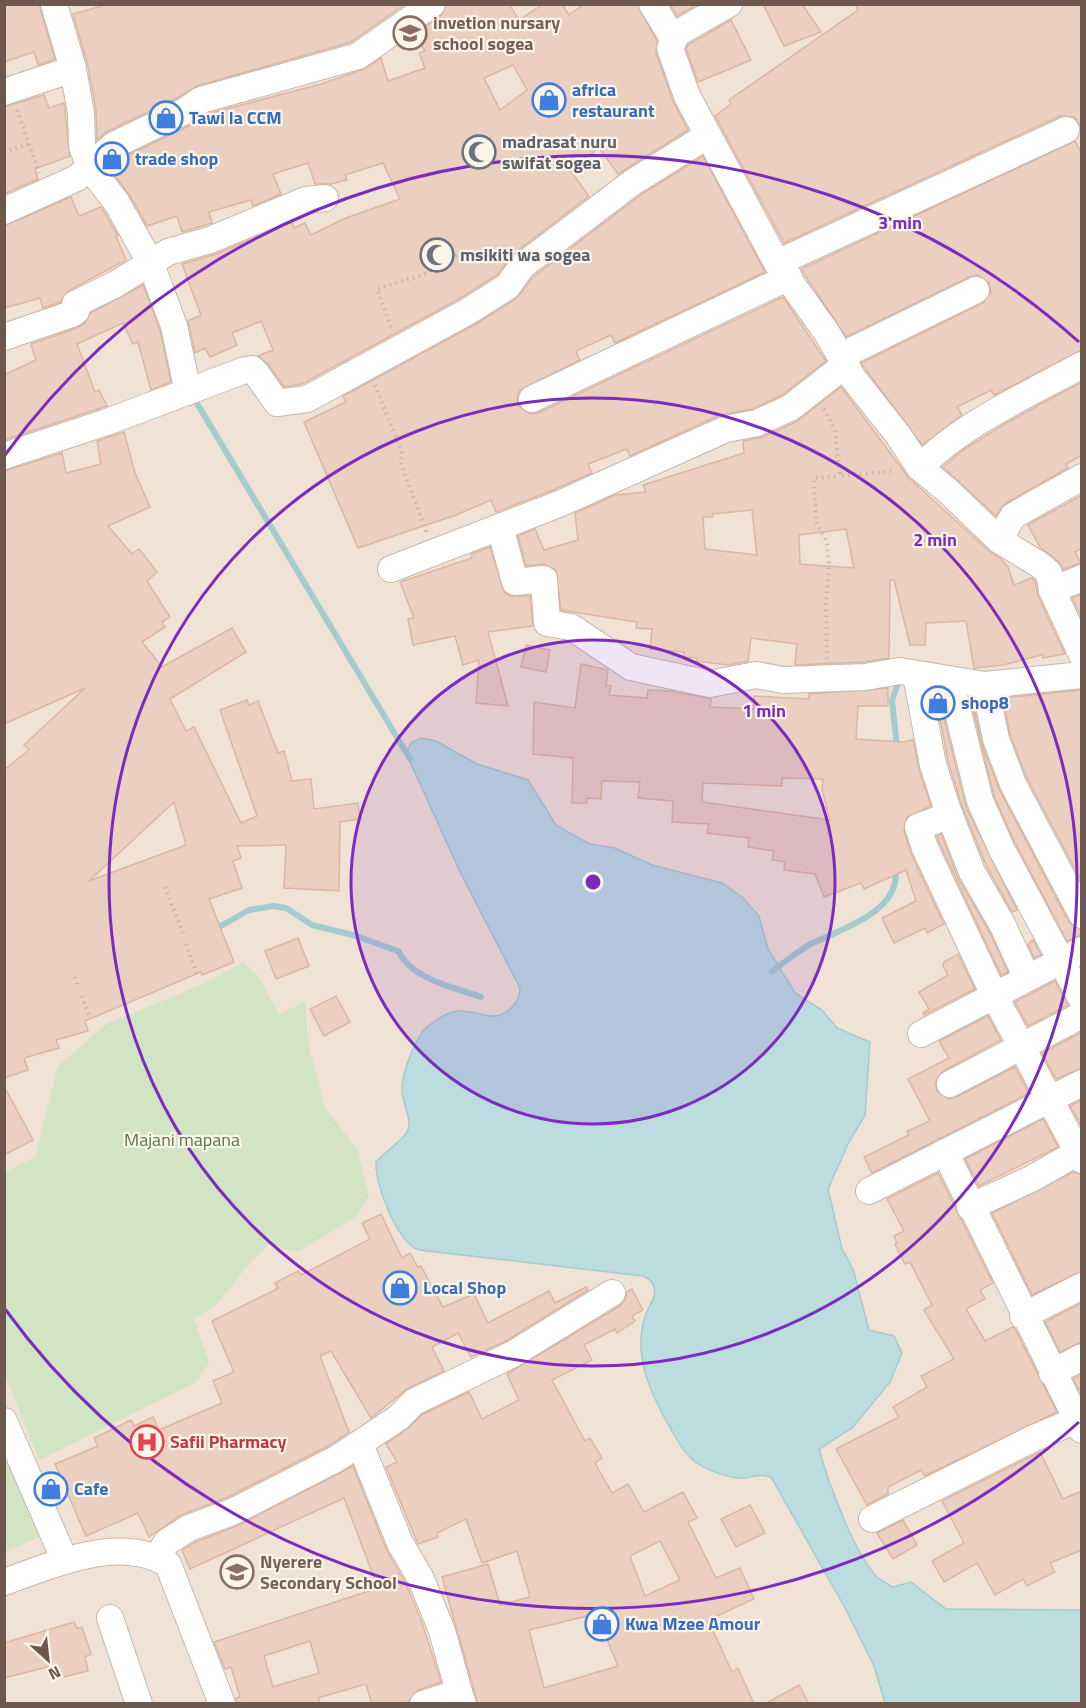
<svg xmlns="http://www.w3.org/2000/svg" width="1086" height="1708" font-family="'Titillium Web',sans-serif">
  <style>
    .residential { fill: #f0e2d4 }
    .green { fill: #d3e4c5 }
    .water { fill: #bcdce0; stroke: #a3cbd0; stroke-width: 1.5 }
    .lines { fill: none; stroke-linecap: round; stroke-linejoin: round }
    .stream { stroke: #a3cbd0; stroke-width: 6 }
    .building { fill: #ebcfc0; stroke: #dbb6a2; stroke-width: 1.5; fill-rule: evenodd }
    .minor-casing { stroke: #c8b8ac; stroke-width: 28 }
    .path { stroke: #cfb3a3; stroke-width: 4; stroke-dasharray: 1.5 4.5; stroke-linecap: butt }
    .minor { stroke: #fff; stroke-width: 26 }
    .ring { fill: none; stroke: #7b2cbf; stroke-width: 3 }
    .labels { text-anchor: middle; stroke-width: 4.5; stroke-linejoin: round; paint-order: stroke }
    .education-label { font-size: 18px; font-weight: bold; fill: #785e54; stroke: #fcf5ea; text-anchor: start }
    .shop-label { font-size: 18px; font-weight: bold; fill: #366cbe; stroke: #fcf5ea; text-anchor: start }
    .worship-label { font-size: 18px; font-weight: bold; fill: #5b616d; stroke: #fcf5ea; text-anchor: start }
    .park-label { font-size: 18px; fill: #59784a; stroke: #fcf5ea }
    .health-label { font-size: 18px; font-weight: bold; fill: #be3a42; stroke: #fcf5ea; text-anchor: start }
    .centre { fill: #7b2cbf; stroke: #fcf5ea; stroke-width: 3 }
    .ring-label { font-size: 18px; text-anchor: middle; font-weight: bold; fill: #7b2cbf; stroke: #fcf5ea; stroke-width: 4.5; stroke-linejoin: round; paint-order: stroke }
  </style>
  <rect width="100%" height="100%" fill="#f9f0e5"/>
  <rect class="residential" x="5" y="5" width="1076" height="1698"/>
  <g class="green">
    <polygon points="243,962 257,975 279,1014 305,1002 308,1042 325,1108 357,1149 369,1195 358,1215 298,1252 268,1245 245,1269 217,1304 194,1319 209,1363 195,1383 39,1460 5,1375 5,1172 35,1157 58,1066 106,1024 201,985"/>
    <polygon points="4,1451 41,1536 5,1552 4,1552"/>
  </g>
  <path class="water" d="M421,738L436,741L477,764L528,780L556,825L575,836L590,844L615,848L652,865L722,883L742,897L759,916L768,949L795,993L822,1010L837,1028L870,1042L865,1115L848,1144L828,1189L842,1249L853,1269L869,1330L894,1336L902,1353L890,1382L852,1428L819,1449C828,1481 854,1554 877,1577C882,1581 888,1584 893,1587L911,1582L946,1609L1081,1610V1703H885L874,1666L844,1606L771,1477C761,1474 755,1476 744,1478C731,1479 708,1471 697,1463C686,1456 678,1442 672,1431C650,1394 628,1347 650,1305C657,1293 657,1282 643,1276L419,1250C397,1242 375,1185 376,1162C383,1153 405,1139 408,1130C412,1118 402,1103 402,1090C401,1075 416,1036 427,1027C436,1020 448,1011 460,1011C480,1010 494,1025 511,1008C518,1001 519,998 520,988L461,874L406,753L411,743Z"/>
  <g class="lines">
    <g class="stream">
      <polyline points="192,395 410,759"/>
      <polyline points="897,748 892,700 900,679"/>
      <path d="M214,927L221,926L249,910L273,906L286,908L312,925L353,935L398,951C413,980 451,986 481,997"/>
      <path d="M772,971C785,962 798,951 811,944C841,929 903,911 895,868"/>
    </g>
  </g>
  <g class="building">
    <polygon points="4,4 39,4 55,59 38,65 34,52 4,62"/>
    <polygon points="109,4 405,4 351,42 197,86 177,98 108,131 97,140 96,110 88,66 73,14"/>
    <path d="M447,4H509L519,20L543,4H562L569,15L584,4H637L657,41L656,53L673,101L688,130L618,174L599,148L570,170L589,196L513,254L497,275L459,299L302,384L284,387L268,364L258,356L273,350L261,321L232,333L237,345L210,357L205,348L195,353L188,321L201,315L182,264L216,254L292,222L294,228L305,223L311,235L346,218L400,199L383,163L345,175L347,180L331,184H315L308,163L273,174L281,194L253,206L251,200L209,212L212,223L182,232L177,216L147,226L130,196L110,169L122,158L191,125L207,114L321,84L362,70L381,58L388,81L425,68L419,53L425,51L415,34L441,16ZM513,65L527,90L500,110L484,78Z"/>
    <polygon points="670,4 698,4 677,16"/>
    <polygon points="763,4 802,4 821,32 784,46"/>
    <polygon points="855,4 1082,4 1082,128 1074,117 1060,116 784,243 715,116 731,104 729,100 858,10"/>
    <polygon points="731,20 751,60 698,82 686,49 688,45"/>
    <polygon points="44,95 49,108 64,103 70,156 35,169 38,179 4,194 4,107"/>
    <polygon points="1075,141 1082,154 1082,350 994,395 991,390 957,407 962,415 922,445 861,363 983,303 991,292 989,283 978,275 969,277 846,337 801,269"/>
    <polygon points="703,156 765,272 615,343 611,335 576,351 580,360 520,390 517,397 519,406 530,414 538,413 783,297 826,361 782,395 752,409 720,415 630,456 627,449 588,464 592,473 553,490 496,512 491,500 456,515 358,548 304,422 346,402 343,396 474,325 516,299 533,277 642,194"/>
    <polygon points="71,197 79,216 101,207 118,235 116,236 126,260 68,291 61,302 43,308 40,298 4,308 4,226"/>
    <polygon points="143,285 160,330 171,382 151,390 138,342 133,344 123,323 77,344 95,392 99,390 107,406 4,440 4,375 36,360 31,344 77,328 85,323 90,313"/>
    <polygon points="1082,382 1082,455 1066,464 1068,468 1006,503 996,516 943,467 963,450 1008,422"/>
    <path d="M841,387L909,478L989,551L1002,560L1008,567L1014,585L1032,578L1035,581L1038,596L1065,654L1043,658L1042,655L1003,665L974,668L966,621L926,623L925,645H910L894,580H890L889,658L863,662L795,665L797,644L751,638L748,661L728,665L696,661L697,658L684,657V652L650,649L652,629L636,628L637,622L561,610L556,570L543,564L526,566L518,536L535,529L544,550L578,540L575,513L615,495L646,492L643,485L744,453L743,441L763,437L796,422ZM752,510L757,555L705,549L703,517H713V514ZM846,529L854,568L800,564L799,535Z"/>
    <path d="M124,432L135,473L150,507L108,526L132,554L139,549L151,564L157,572L147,581L170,617L162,622L165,627L142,642L162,667L232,628L246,652L170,699L186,731L194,727L241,823L257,816L220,710L247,700L249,705L258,701L278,753L284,751L292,781L311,779L314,809L358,803L360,819L340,822L339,891L284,888L286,845L237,846L241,858L233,861L242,888L209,899L234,962L202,975L201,972L85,1021L88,1031L56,1040L59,1048L24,1058L28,1070L4,1078V770L29,750L24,745L85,688L4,724V471L62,453L66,473L101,464L97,441ZM174,802L186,845L89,881Z"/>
    <polygon points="1082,495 1082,548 1075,552 1081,563 1063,569 1059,562 1040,547 1028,525"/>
    <polygon points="490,547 504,592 510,596 530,596 533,626 488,632 508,706 476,703 479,660 463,665 455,636 413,645 408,619 414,618 400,582 472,558 471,554"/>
    <polygon points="1082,594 1082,618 1072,598"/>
    <polygon points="526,645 550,650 546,672 521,667"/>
    <path d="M581,664L608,670L606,685L611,686L609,695L647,698L648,690L670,691L711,699L710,707L754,709V696L809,699V694L888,688V706H858L856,739L903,742L913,740L919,770L931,806L907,817L904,831L911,854L944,924L927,933L925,928L894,943L882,918L916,901L906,870L864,889L861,883L824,897L815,874L784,870L785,862L772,860L774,851L748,847L749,838L707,833L709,824L672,822L673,801L638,798L640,782L602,781L601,799L587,798V803H572L573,758L533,754L534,702L575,708ZM782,778L823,779L822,790L830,820L702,802L703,783L782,786Z"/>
    <polygon points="1082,690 1082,882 1027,778 1010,735 1003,698"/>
    <polygon points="970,698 972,698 982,744 1000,791 1069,922 1082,930 1082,935 1067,941 1015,843 994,796"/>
    <polygon points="940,702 966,807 1017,910 1012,912 986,865 962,806 948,761 937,703"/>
    <polygon points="941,834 958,878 989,931 1008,972 1001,975 939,842 937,836"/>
    <polygon points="298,938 309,966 276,979 265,951"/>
    <polygon points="1033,940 1041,955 1034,958 1028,944"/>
    <polygon points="958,954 975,989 924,1015 923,1013 929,1009 919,992 948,975 943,966 944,962"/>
    <polygon points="1055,981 1068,1005 1028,1026 1015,1002"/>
    <polygon points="336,996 350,1022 324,1036 310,1009"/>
    <polygon points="988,1016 1001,1040 943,1071 935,1083 937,1091 949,1099 956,1097 1015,1067 1029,1093 872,1173 864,1157 909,1135 907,1131 930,1121 908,1079 949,1058 939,1041"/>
    <polygon points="1082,1032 1082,1068 1056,1079 1042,1053"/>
    <polygon points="4,1086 33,1140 4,1155"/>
    <polygon points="1082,1100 1082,1127 1070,1106"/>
    <polygon points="1043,1119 1058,1147 979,1186 965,1159"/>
    <polygon points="1073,1172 1082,1175 1082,1271 1032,1295 992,1213"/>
    <polygon points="938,1173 993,1283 980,1290 985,1299 966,1309 985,1341 1013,1327 1015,1329 1057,1412 925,1476 921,1470 888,1487 888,1494 867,1505 836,1449 899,1417 893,1407 927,1387 921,1376 954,1359 924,1310 932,1305 910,1262 905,1264 895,1244 897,1243 894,1236 904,1231 887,1199"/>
    <polygon points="381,1214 402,1258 410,1253 418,1267 421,1266 443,1307 474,1294 488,1323 549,1291 555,1303 586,1287 588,1290 506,1341 471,1357 458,1333 432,1347 444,1371 407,1389 371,1418 331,1351 320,1356 349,1432 328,1446 226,1498 181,1515 149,1537 138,1513 86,1536 55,1464 98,1446 94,1438 131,1420 134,1426 153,1417 159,1430 222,1403 213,1381 234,1372 212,1321 273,1291 278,1288 275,1283 298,1271 301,1275 370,1239 362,1223"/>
    <path d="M632,1289L643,1310L632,1316L635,1321L617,1333L615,1329L584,1345L592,1360L552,1380L585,1441L590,1438L602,1458L595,1463L612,1493L628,1484L644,1512L683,1492L697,1518L688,1522L716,1578L740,1568L754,1599L708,1620L732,1672L738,1668L754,1704H478L442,1577L488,1564L500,1605L530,1597L517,1551L482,1563L466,1519L437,1533L438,1537L418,1544L386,1467L397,1462L386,1444L406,1430L423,1414L469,1392L482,1419L519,1400L507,1374L620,1306L625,1300L627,1292ZM660,1541L680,1580L645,1596L630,1556ZM596,1614L618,1666L544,1688L529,1630Z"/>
    <polygon points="1082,1303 1082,1342 1060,1352 1045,1322"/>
    <polygon points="1082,1374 1082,1389 1079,1390 1073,1379"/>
    <polygon points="1040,1452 1063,1499 1082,1491 1082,1550 1050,1563 1055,1572 1027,1586 1023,1579 995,1595 977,1563 944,1582 932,1561 964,1543 942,1501"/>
    <path d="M353,1466L386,1549L406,1584L422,1623L441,1682L418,1690L408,1702L402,1704H372L366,1684L318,1698L320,1704H237L236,1698L240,1697L231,1667L225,1669L214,1642L378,1588L344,1498L190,1569L182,1550L196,1542L239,1525ZM310,1641L319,1673L273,1687L264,1656Z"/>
    <polygon points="750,1505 765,1533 736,1547 721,1519"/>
    <polygon points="903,1520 917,1545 893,1559 877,1533"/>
    <polygon points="74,1622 77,1628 82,1627 91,1654 85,1657 88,1671 59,1678 55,1665 4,1678 4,1643"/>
    <polygon points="799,1685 809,1704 765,1704"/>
  </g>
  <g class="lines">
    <g class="minor-casing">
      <g id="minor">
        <polyline points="652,4 674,40"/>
        <polyline points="729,4 676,34 670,48 687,96 777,263 1066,130"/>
        <polyline points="73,69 81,113 82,146 90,168 117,203 151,264 174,326 188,392"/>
        <polyline points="4,92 73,69 54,4"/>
        <polyline points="4,211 77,178 114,145 185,111 201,100 358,56 432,4"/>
        <polyline points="777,263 827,333 853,378 898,435 920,468 947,490 999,540 1040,565 1049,573 1052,590 1082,578"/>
        <polyline points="4,337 72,314 76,311 75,304 116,284 168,252 210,240 306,200 325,198"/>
        <polyline points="841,356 976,290"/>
        <polyline points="532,399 789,277"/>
        <polyline points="4,456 107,422 245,370 252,369 256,373 277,403 307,399 467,312 508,286 522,266 633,182 707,136"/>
        <path d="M920,468C958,426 1031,393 1082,365"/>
        <polyline points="500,527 515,582 544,579 547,623 571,627 631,667 710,684 756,675 783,680 865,677 900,671 985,685 1082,675"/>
        <polyline points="999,540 1013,516 1082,477"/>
        <polyline points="391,569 559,504 726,429 757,423 790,408 845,365"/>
        <polyline points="1052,590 1082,655"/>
        <polyline points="916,675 933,765 948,811 972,872 1002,924 1027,978"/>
        <polyline points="950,680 980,801 1002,850 1082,1000"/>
        <polyline points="985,685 996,739 1013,784 1082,915"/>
        <polyline points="950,815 918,827 925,848 994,995 1082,1160"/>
        <polyline points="921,1034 1082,950"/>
        <polyline points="950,1084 1082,1015"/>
        <polyline points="945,1152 1082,1430"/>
        <polyline points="869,1191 1082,1083"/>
        <polyline points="970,1207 1031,1179 1082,1150"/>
        <polyline points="1023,1316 1082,1286"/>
        <polyline points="1052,1373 1082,1357"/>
        <polyline points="4,1421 65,1561"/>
        <polyline points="360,1444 400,1543 421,1579 442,1631 459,1692"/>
        <polyline points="872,1519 1034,1438 1082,1418"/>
        <polyline points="157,1557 167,1542 189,1528 232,1512 336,1459 398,1418 414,1402 513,1354 612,1293"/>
        <path d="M4,1582C53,1565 119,1534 168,1564L222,1704"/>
        <polyline points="110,1618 139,1704"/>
        <polyline points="423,1704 459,1692 463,1704"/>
      </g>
    </g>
    <g class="path">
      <polyline points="17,110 39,173"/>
      <polyline points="4,152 29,144"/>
      <polyline points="391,327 377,289 422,275 457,254"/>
      <polyline points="375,385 403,455 400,461 427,534"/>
      <polyline points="824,409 835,430 840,476 895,471"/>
      <polyline points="827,659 826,600 829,566 827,542 816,522 814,478 840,476"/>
      <polyline points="165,887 183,933"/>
      <polyline points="186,944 198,977"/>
      <polyline points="75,977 78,987"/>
      <polyline points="82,996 90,1019"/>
    </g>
    <use href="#minor" class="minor"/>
  </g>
  <circle cx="593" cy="882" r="242" fill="#7b2cbf" fill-opacity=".12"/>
  <g class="ring">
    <circle cx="593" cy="882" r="242"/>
    <circle cx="593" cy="882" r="484"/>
    <path d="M1079 1422A727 727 0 0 1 5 1309M5 455A727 727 0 0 1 1079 342"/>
  </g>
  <defs>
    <g id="school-ring" transform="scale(1.725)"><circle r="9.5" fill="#fcf5ea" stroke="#8d6e63" stroke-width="1.5"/><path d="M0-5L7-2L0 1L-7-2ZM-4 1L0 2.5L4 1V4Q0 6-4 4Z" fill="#8d6e63"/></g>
    <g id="shop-ring" transform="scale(1.725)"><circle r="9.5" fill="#fcf5ea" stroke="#3f7fe0" stroke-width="1.5"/><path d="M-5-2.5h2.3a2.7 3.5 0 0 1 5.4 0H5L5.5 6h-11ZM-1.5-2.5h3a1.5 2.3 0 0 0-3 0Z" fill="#3f7fe0"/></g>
    <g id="mosque-ring" transform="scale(1.725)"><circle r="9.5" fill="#fcf5ea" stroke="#6b7280" stroke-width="1.5"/><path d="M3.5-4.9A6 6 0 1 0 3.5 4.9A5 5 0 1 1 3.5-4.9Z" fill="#6b7280"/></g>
    <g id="hospital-ring" transform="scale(1.725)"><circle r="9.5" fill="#fcf5ea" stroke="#e0444e" stroke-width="1.5"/><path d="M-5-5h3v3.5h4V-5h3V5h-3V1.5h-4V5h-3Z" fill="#e0444e"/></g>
  </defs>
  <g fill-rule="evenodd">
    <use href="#school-ring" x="410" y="33"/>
    <use href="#shop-ring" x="549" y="100"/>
    <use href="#shop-ring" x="166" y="118"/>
    <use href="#mosque-ring" x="479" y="152"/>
    <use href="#shop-ring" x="112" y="159"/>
    <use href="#mosque-ring" x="437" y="255"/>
    <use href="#shop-ring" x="938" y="703"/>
    <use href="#shop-ring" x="400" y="1288"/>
    <use href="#hospital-ring" x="147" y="1442"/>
    <use href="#shop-ring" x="51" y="1489"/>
    <use href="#school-ring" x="237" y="1572"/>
    <use href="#shop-ring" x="602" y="1624"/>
  </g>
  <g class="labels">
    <g class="education-label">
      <text x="433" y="29">invetion nursary<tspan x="433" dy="21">school sogea</tspan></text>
      <text x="260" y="1568">Nyerere<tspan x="260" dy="21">Secondary School</tspan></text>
    </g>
    <g class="shop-label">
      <text x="572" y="96">africa<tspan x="572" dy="21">restaurant</tspan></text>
      <text x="189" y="124">Tawi la CCM</text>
      <text x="135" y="165">trade shop</text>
      <text x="961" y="709">shop8</text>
      <text x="423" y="1294">Local Shop</text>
      <text x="74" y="1495">Cafe</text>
      <text x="625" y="1630">Kwa Mzee Amour</text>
    </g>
    <g class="worship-label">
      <text x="502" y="148">madrasat nuru<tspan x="502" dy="21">swifat sogea</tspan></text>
      <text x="460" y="261">msikiti wa sogea</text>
    </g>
    <g class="park-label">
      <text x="182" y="1146">Majani mapana</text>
    </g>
    <g class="health-label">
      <text x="170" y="1448">Safii Pharmacy</text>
    </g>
  </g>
  <circle cx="593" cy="882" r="9" class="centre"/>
  <g class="ring-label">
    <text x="900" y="229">3 min</text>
    <text x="935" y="546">2 min</text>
    <text x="764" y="717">1 min</text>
  </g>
  <rect width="1086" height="1708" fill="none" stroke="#6e584d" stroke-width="12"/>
  <g transform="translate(48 1660) rotate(153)" stroke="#fcf5ea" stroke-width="4.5" paint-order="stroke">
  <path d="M0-4.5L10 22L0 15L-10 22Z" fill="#6e584d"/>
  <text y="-9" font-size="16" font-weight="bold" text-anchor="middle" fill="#6e584d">N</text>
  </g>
</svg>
